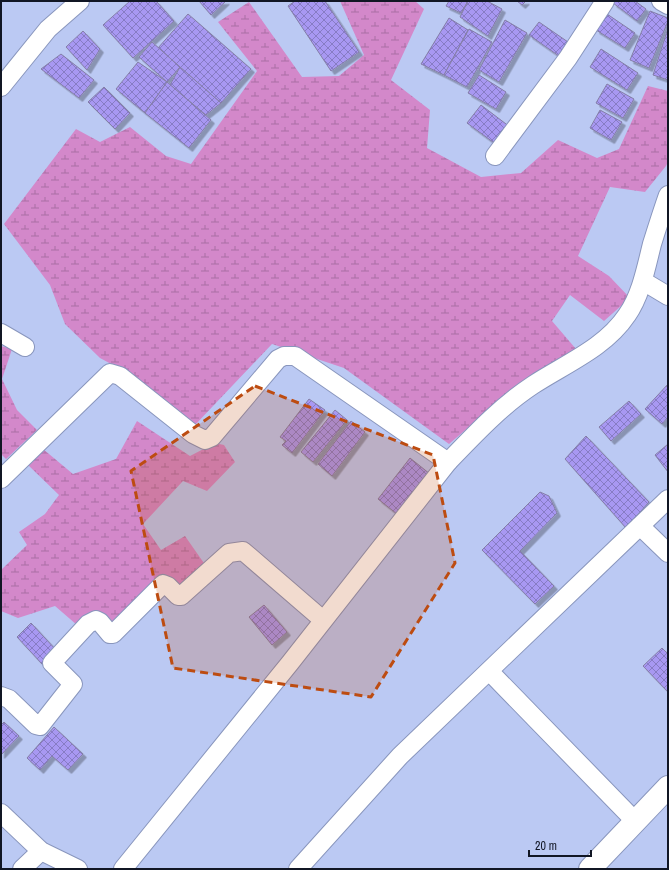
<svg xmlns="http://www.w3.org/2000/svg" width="669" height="870" font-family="'Archivo Narrow',sans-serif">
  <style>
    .wetland { fill: url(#wetland-marsh) }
    .building { fill: url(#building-cross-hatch); stroke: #847ea7; filter: url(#shadow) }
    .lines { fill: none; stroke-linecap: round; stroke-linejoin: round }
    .minor-casing { stroke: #8996bd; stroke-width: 20 }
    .tertiary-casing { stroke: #8996bd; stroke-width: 24 }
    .minor { stroke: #fff; stroke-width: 18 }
    .tertiary { stroke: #fff; stroke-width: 22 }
    .marked { fill: #bd4c11; fill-opacity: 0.2; stroke: #bd4c11; stroke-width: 3; stroke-dasharray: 8 5; stroke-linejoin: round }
  </style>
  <defs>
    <pattern id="wetland-marsh" width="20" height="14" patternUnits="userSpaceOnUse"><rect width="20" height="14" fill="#d388ca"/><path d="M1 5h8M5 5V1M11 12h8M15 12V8" fill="none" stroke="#aa6ea4"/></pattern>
    <pattern id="building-cross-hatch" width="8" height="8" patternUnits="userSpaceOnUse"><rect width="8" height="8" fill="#a898f2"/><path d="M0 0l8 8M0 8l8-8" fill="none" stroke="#877bc4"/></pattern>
    <filter id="shadow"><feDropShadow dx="3.5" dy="3.5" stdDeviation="0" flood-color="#0004"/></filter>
  </defs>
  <rect width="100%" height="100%" fill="#bbc9f3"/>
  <g class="wetland">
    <polygon points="340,1 415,1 424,9 391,80 430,110 427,148 481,177 521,173 558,140 597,158 619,149 648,86 668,91 668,162 666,166 645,192 610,187 578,256 609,276 630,298 604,321 570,295 552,321 576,349 484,414 449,444 344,368 272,344 195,425 126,372 100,358 65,324 50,285 4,224 76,129 100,142 130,127 166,156 191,164 257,71 218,22 249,2 302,77 339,76 364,55"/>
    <polygon points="1,346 12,349 2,379 17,410 37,430 6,459 1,454"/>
    <polygon points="137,421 190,456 215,443 224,445 235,462 207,491 183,481 143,524 161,550 185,536 206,566 178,590 163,579 113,624 77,625 55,606 18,618 1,611 1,570 27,545 19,532 45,514 59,495 27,464 43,449 73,474 116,459"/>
  </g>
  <g class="building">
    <polygon points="130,1 156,1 174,21 133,58 103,25"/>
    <polygon points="199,1 226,1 211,15"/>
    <polygon points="295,1 325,1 359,52 331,71 288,6"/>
    <polygon points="449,1 468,1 461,13 446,6"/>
    <polygon points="468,1 487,1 502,9 488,36 460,17"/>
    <polygon points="517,1 526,1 522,5"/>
    <polygon points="615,1 635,1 646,9 637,21 613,3"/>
    <polygon points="650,11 668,18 668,21 649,68 630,60"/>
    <polygon points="188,14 251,69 221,103 158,48"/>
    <polygon points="607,14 635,33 625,48 596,30"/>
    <polygon points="449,18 468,30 444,75 421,64"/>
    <polygon points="505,20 527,33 499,82 479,70"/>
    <polygon points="539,22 568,42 559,56 529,35"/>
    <polygon points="668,28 668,80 653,75"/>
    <polygon points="469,29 492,42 467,87 444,75"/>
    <polygon points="83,31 100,49 87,70 66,47"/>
    <polygon points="152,42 180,67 167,82 139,57"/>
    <polygon points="601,49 638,73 627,90 590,67"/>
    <polygon points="61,54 94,80 79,98 41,69"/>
    <polygon points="138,62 167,82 145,113 116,89"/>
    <polygon points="180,67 221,103 206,115 170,85"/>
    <polygon points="479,75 506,92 496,109 468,93"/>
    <polygon points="167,82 211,120 189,148 145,113"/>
    <polygon points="607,84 634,99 623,118 596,103"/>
    <polygon points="104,87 130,113 115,129 88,102"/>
    <polygon points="481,105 510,127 497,145 467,123"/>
    <polygon points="600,110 622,122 611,140 590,128"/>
    <polygon points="668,384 668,417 662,424 645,409"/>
    <polygon points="309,399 325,410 292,453 282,445 286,441 280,437"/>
    <polygon points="629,401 641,414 611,441 599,427"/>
    <polygon points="335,410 347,420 313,462 301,452"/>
    <polygon points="351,421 365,432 332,476 318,464"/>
    <polygon points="586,436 649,502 626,528 565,459"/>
    <polygon points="668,444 668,472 655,455"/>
    <polygon points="410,458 430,474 397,514 378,499"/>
    <polygon points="540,492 549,496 557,513 520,551 554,586 535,604 482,550"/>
    <polygon points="264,605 287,632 272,645 249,617"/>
    <polygon points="31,623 57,651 42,664 17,637"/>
    <polygon points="662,648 668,654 668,692 643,666"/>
    <polygon points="4,722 19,736 1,755 1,725"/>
    <polygon points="54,727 83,754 68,770 52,756 40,770 27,758"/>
  </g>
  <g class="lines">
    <g class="minor-casing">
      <g id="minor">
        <polyline points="661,1 668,5"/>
        <polyline points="1,87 48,29 80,1"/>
        <polyline points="495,156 568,58 605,1"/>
        <polyline points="643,281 668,296"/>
        <polyline points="1,333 25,347"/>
        <path d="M448,462C474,435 501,406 533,385C565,364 605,348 627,315C641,295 646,268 652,244C657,228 662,212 668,195"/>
        <polyline points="1,479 110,373 120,376 193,434 205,440 212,437 278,359 284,356 295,356 448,462 290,663 123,869"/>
        <polyline points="640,526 668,553"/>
        <polyline points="490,672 635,821"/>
        <polyline points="1,696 9,699 36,725 40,726 73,684 52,663 88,624 96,620 100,622 110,634 113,634 163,584 168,586 178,596 181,596 229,553 243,551 323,620"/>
        <polyline points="1,813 41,851 78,869"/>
        <polyline points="22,869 41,851"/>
        <polyline points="298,869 400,756 668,499"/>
      </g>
    </g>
    <g class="tertiary-casing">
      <polyline id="tertiary" points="590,869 668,787"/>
    </g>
    <use href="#minor" class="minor"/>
    <use href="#tertiary" class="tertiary"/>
  </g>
  <path class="marked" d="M255,386L433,455L455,563L371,697L173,668L131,471Z"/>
  <rect width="669" height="870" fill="none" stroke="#111624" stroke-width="4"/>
  <path d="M529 850v6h62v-6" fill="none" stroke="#111624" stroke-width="2"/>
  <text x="535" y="850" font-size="12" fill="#111624" stroke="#bbc9f3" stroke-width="3" paint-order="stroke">20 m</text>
</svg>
